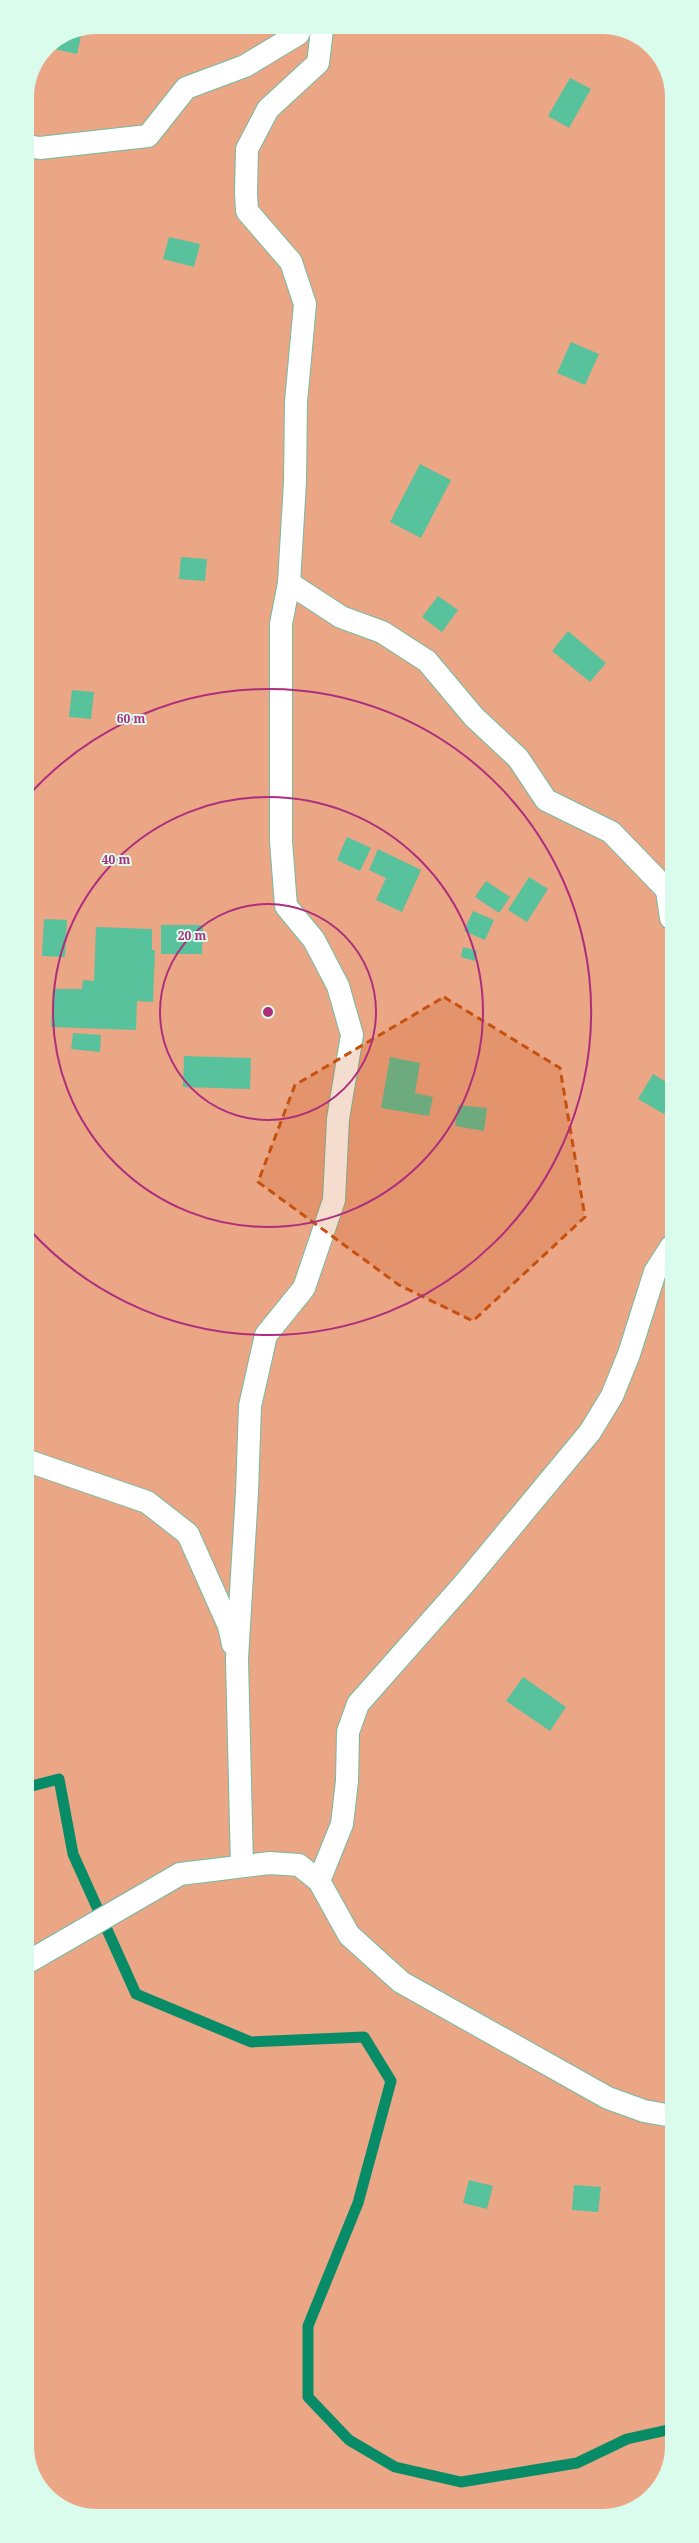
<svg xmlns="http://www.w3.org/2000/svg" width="699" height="2543" font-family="'Noto Serif',serif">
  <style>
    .green { fill: #eba685 }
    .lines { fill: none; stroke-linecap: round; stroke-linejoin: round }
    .stream { stroke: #088c68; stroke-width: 11 }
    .building { fill: #57c29b }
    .minor-casing { stroke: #74bb9f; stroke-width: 24 }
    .minor { stroke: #fff; stroke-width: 22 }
    .marked { fill: #c6510e; fill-opacity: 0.2; stroke: #c6510e; stroke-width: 3; stroke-dasharray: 8 5; stroke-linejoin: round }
    .ring { fill: none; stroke: #ad2e7d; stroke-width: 2 }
    .centre { fill: #ad2e7d; stroke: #d9fcec; stroke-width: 2 }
    .ring-label { font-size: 12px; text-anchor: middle; font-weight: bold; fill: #ad2e7d; stroke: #d9fcec; stroke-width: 4; stroke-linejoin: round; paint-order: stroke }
  </style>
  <rect width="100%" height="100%" fill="#9be3c6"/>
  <path class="green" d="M607,27L648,44L671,83L672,2446L657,2489L616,2515L92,2516L51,2499L28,2460L27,97C34,61 40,52 70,32Z"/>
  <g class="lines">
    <polyline class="stream" points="28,1787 59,1779 73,1854 136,1994 251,2042 364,2037 391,2081 358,2203 308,2326 308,2397 349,2440 395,2467 461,2482 577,2463 627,2439 672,2429"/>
  </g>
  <g class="building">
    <polygon points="70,32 82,32 77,54 54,49 56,42"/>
    <polygon points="570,78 591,89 569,128 548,116"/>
    <polygon points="169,237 200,244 194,267 163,259"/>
    <polygon points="571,342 599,354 585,385 557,373"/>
    <polygon points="420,464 451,480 421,538 390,522"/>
    <polygon points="181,557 207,559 205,581 179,579"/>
    <polygon points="438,596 458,610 442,632 422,617"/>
    <polygon points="568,631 606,663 590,682 552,651"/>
    <polygon points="72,690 94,692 91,719 69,717"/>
    <polygon points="347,837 371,848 360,871 337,860"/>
    <polygon points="378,849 421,870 402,912 376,900 386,878 369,870"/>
    <polygon points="529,877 548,889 527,922 508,910"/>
    <polygon points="486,881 510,897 499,913 475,897"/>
    <polygon points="473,911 494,920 485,940 464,931"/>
    <polygon points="44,919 67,920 65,957 42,956"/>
    <polygon points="161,925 203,925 202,954 161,954"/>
    <polygon points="96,927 152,929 152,950 155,950 153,1002 137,1001 136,1030 51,1027 53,989 82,989 83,980 94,981"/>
    <polygon points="463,947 477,951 475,961 461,957"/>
    <polygon points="73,1033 101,1035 100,1052 71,1049"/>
    <polygon points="184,1056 251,1058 250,1089 183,1087"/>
    <polygon points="390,1057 420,1063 415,1093 433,1097 429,1116 381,1108"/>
    <polygon points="653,1074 671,1085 671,1102 664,1114 638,1099"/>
    <polygon points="458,1105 487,1108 484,1131 455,1126"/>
    <polygon points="523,1677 566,1707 550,1731 506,1701"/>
    <polygon points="469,2180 493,2186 487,2209 463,2203"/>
    <polygon points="574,2185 601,2187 598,2212 572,2210"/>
  </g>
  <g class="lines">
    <g class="minor-casing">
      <g id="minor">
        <polyline points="27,146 40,148 148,136 186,88 245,66 298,34 300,30"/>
        <polyline points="289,583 341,617 382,632 427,661 474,717 518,758 546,800 611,832 671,894"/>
        <polyline points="667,891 671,918"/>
        <polyline points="28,1461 147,1502 188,1534 229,1626 233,1644"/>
        <polyline points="242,1866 237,1659 247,1492 250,1406 266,1335 304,1288 334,1200 338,1119 352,1035 338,986 314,940 286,906 281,841 281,624 289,583 295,482 296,402 305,304 291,262 247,211 246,192 247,149 268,109 318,63 322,30"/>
        <polyline points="319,1881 342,1824 347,1781 348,1732 358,1704 464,1584 590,1432 612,1396 629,1354 655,1272 671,1247"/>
        <polyline points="28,1962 180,1874 270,1863 299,1865 319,1881 349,1935 401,1982 608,2098 644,2111 672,2116"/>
      </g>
    </g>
    <use href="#minor" class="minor"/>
  </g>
  <path class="marked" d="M444,997L560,1068L585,1217L473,1321L399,1285L258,1182L295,1085Z"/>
  <g class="ring">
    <circle cx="268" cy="1012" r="108"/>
    <circle cx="268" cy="1012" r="215"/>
    <path d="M28 796A323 323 0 1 1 28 1228"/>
  </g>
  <path d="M0 0H699V2543H0ZM97 34H602A63 63 0 0 1 665 97V2446A63 63 0 0 1 602 2509H97A63 63 0 0 1 34 2446V97A63 63 0 0 1 97 34Z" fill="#d9fcec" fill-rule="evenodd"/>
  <circle cx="268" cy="1012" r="6" class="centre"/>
  <g class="ring-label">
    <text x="131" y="723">60 m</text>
    <text x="116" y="864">40 m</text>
    <text x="192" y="940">20 m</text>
  </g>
</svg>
